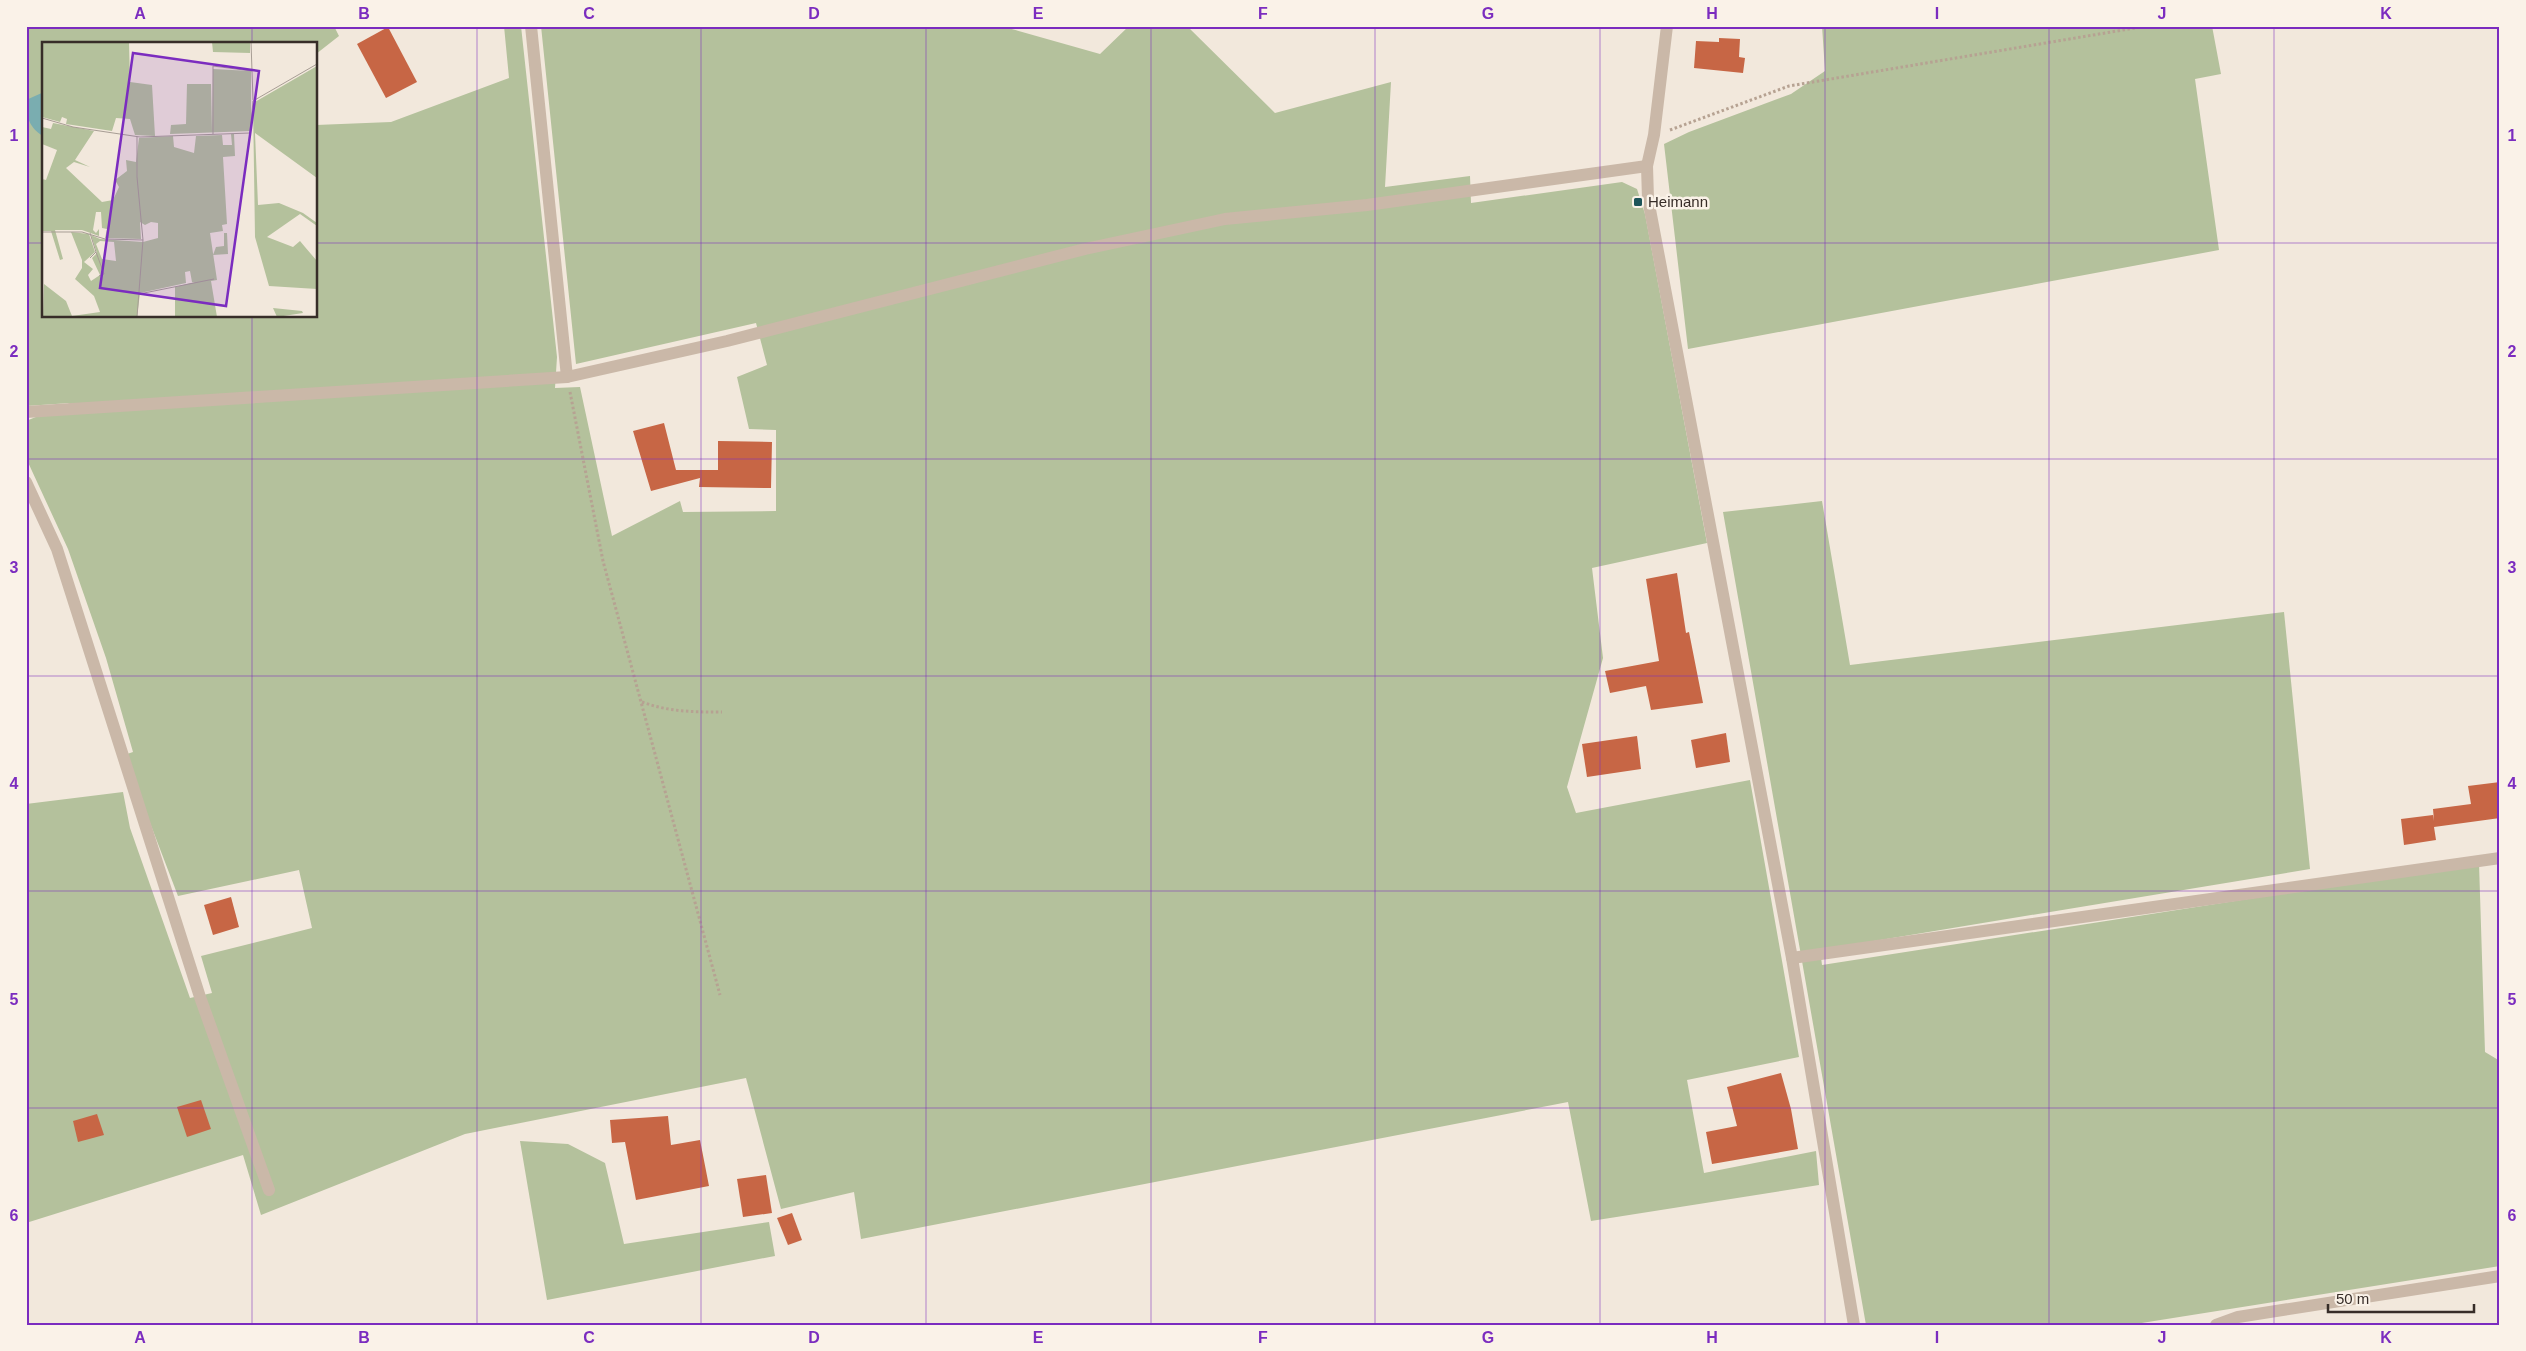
<svg xmlns="http://www.w3.org/2000/svg" width="2526" height="1351" font-family="Helvetica,sans-serif">
  <style>
    .green { fill: #b4c19c }
    .water { fill: #7aadb0 }
    .building { fill: #c76645 }
    .lines { fill: none; stroke-linecap: round; stroke-linejoin: round }
    .path { stroke: #b6a292; stroke-width: 3; stroke-dasharray: 2.5 2.5; stroke-linecap: butt }
    .minor { stroke: #cab8a8; stroke-width: 12 }
    .grid { fill: none; stroke: #7b2cbf; stroke-width: 1; stroke-opacity: 0.55 }
    .poi-dot { fill: #1d5459; stroke: #faf2e8; stroke-width: 2 }
    .labels { text-anchor: middle; stroke-width: 5; stroke-linejoin: round; paint-order: stroke }
    .poi-label { font-size: 15px; fill: #372d28; stroke: #faf2e8; text-anchor: start }
    .inset-road { fill: none; stroke: #a79d94; stroke-width: 1 }
    .view { fill: #7b2cbf; fill-opacity: 0.15; stroke: #7b2cbf; stroke-width: 2.5 }
    .inset-edge { fill: none; stroke: #372d28; stroke-width: 2.5 }
    .neatline { fill: none; stroke: #7b2cbf; stroke-width: 2 }
    .grid-label { font-size: 16px; text-anchor: middle; font-weight: bold; fill: #7b2cbf }
  </style>
  <rect width="100%" height="100%" fill="#f2e8dc"/>
  <g class="green">
    <polygon points="26,26 334,26 339,36 316,54 316,44 44,44 44,316 316,316 316,125 391,122 509,78 504,26 521,26 557,357 555,388 580,387 612,536 680,501 683,512 776,511 776,430 749,429 737,377 767,365 756,323 576,364 541,26 1001,26 1100,54 1129,26 1187,26 1275,113 1391,82 1385,187 1470,176 1471,203 1622,182 1637,189 1645,214 1707,543 1592,568 1603,658 1567,787 1576,813 1750,780 1799,1057 1687,1080 1704,1173 1816,1151 1819,1185 1591,1221 1568,1102 861,1239 854,1192 781,1209 746,1078 465,1134 261,1215 243,1155 26,1223 26,804 123,792 130,828 190,998 212,993 201,956 312,928 299,870 178,896 124,755 133,752 106,658 68,549 26,458 26,421 70,403 26,406"/>
    <polygon points="1822,26 2212,26 2221,74 2195,79 2219,250 1688,349 1664,144 1689,132 1791,94 1825,71"/>
    <polygon points="1822,501 1850,665 2284,612 2310,869 1820,950 1822,965 2479,863 2485,1052 2500,1061 2500,1266 2129,1325 1866,1325 1723,512"/>
    <polygon points="520,1141 568,1144 605,1163 624,1244 769,1222 775,1256 547,1300"/>
  </g>
  <path class="water" d="M44,92V136H43C29,128 26,116 26,100Z"/>
  <g class="building">
    <polygon points="388,27 417,82 386,98 357,44"/>
    <polygon points="1719,38 1740,39 1739,57 1745,58 1743,73 1694,68 1696,41 1719,42"/>
    <polygon points="664,423 676,470 718,470 718,441 772,442 771,488 699,487 700,478 651,491 633,431"/>
    <polygon points="1677,573 1686,633 1689,632 1703,703 1651,710 1646,686 1610,693 1605,671 1659,661 1646,579"/>
    <polygon points="1726,733 1730,762 1696,768 1691,740"/>
    <polygon points="1637,736 1641,769 1587,777 1582,744"/>
    <polygon points="2500,782 2500,818 2434,827 2436,840 2404,845 2401,819 2433,815 2434,821 2433,809 2471,804 2468,786"/>
    <polygon points="231,897 239,927 213,935 204,905"/>
    <polygon points="1781,1073 1791,1109 1798,1149 1712,1164 1706,1132 1737,1126 1727,1087"/>
    <polygon points="201,1100 211,1129 187,1137 177,1107"/>
    <polygon points="97,1114 104,1135 78,1142 73,1121"/>
    <polygon points="668,1116 671,1145 700,1140 709,1186 636,1200 625,1142 612,1143 610,1120"/>
    <polygon points="766,1175 772,1213 743,1217 737,1179"/>
    <polygon points="792,1213 802,1240 788,1245 777,1218"/>
  </g>
  <g class="lines">
    <g class="path">
      <polyline points="1670,130 1789,86 2147,26"/>
      <polyline points="570,392 603,561 720,995"/>
      <path d="M642,702C669,712 694,712 722,712"/>
    </g>
    <g class="minor">
      <polyline points="531,26 567,377"/>
      <polyline points="1667,26 1654,135 1647,166 1648,199 1792,958 1854,1325"/>
      <polyline points="26,412 567,377 727,341 1085,249 1225,219 1367,205 1647,166"/>
      <polyline points="26,482 57,549 200,997 269,1190"/>
      <polyline points="1792,958 2500,858"/>
      <polyline points="2216,1325 2238,1317 2500,1276"/>
    </g>
  </g>
  <path class="grid" d="M252,26V44M477,26V1325M701,26V1325M926,26V1325M1151,26V1325M1375,26V1325M1600,26V1325M1825,26V1325M2049,26V1325M2274,26V1325M26,243H44M316,243H2500M252,316V1325M26,459H2500M26,676H2500M26,891H2500M26,1108H2500"/>
  <rect class="poi-dot" x="1633" y="197" width="10" height="10" rx="2.5"/>
  <g class="labels">
    <g class="poi-label">
      <text x="1648" y="207">Heimann</text>
    </g>
  </g>
  <g transform="translate(42 42)">
    <rect width="275" height="275" fill="#f2e8dc"/>
    <path d="M0,0H87L88,40L110,43L113,94L93,93L88,77L74,76L70,89L24,82L25,77L20,75L18,80L0,75ZM170,0H208V11L171,10ZM275,24V136L213,91L216,163L237,161L261,171L275,181V184L258,172L225,195L251,205L258,199L263,205L275,219V247L227,244L213,195L211,61ZM171,27L209,29V89L128,92L129,83L144,82L145,42H169L170,89ZM11,81L52,89L33,118L48,125L32,120L24,126L60,160L71,158L77,145L73,138L85,129L84,118L94,120L97,96L131,94L132,105L152,111L154,94L180,93L181,103H190L189,92H192L193,114L181,115L185,182L180,183L181,189L168,191L175,238L169,239L175,275H133V245L153,240H150L148,229L143,230L144,241L98,251L95,275H1L2,242L24,259L30,274L58,270L52,254L33,237L40,226V218L29,190L47,192L53,210L42,220L51,227L46,233L49,239L58,233L50,216L55,211L49,193L58,197L101,200L116,196V181L109,180L103,183L98,180L99,197L63,196L65,187L60,186L59,170H54L51,188L54,191L57,187V194L40,188H13L21,217L18,218L9,189H0V137L4,138L15,108L0,102V85L9,87ZM58,199L72,200L74,219L60,217L54,202ZM182,191H185L186,212L171,213L174,205L182,204ZM231,266L260,269L261,271L235,275Z" fill="#b4c19c" fill-rule="evenodd"/>
    <path class="inset-road" d="M209,0L211,58M0,76L31,85L98,95L208,91L211,59L275,22M171,92V24L210,29M95,95V135L101,198L95,275M0,190H40L63,197L101,198M54,210L62,232L57,234M48,216L54,210L48,191M97,252L172,237"/>
    <path class="view" d="M91,11L217,29L184,264L58,246Z"/>
    <rect width="275" height="275" class="inset-edge"/>
  </g>
  <rect width="2526" height="1351" fill="none" stroke="#faf2e8" stroke-width="55"/>
  <path d="M2328 1304v8h146v-8" fill="none" stroke="#372d28" stroke-width="2.5"/>
  <text x="2336" y="1304" font-size="15" fill="#372d28" stroke="#faf2e8" stroke-width="4" paint-order="stroke">50 m</text>
  <rect x="28" y="28" width="2470" height="1296" class="neatline"/>
  <g class="grid-label">
    <text x="140" y="19">A</text>
    <text x="364" y="19">B</text>
    <text x="589" y="19">C</text>
    <text x="814" y="19">D</text>
    <text x="1038" y="19">E</text>
    <text x="1263" y="19">F</text>
    <text x="1488" y="19">G</text>
    <text x="1712" y="19">H</text>
    <text x="1937" y="19">I</text>
    <text x="2162" y="19">J</text>
    <text x="2386" y="19">K</text>
    <text x="14" y="141">1</text>
    <text x="2512" y="141">1</text>
    <text x="14" y="357">2</text>
    <text x="2512" y="357">2</text>
    <text x="14" y="573">3</text>
    <text x="2512" y="573">3</text>
    <text x="14" y="789">4</text>
    <text x="2512" y="789">4</text>
    <text x="14" y="1005">5</text>
    <text x="2512" y="1005">5</text>
    <text x="14" y="1221">6</text>
    <text x="2512" y="1221">6</text>
    <text x="140" y="1343">A</text>
    <text x="364" y="1343">B</text>
    <text x="589" y="1343">C</text>
    <text x="814" y="1343">D</text>
    <text x="1038" y="1343">E</text>
    <text x="1263" y="1343">F</text>
    <text x="1488" y="1343">G</text>
    <text x="1712" y="1343">H</text>
    <text x="1937" y="1343">I</text>
    <text x="2162" y="1343">J</text>
    <text x="2386" y="1343">K</text>
  </g>
</svg>
